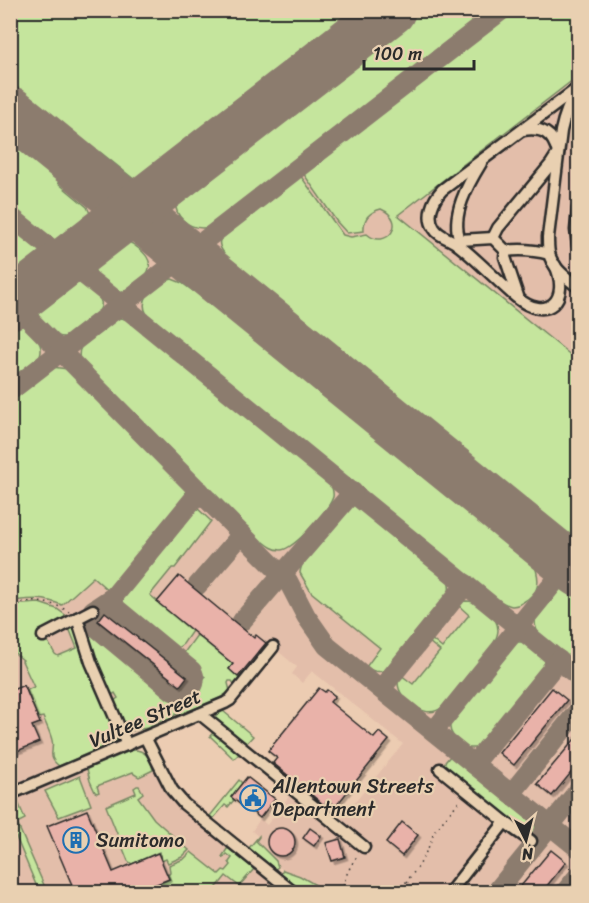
<svg xmlns="http://www.w3.org/2000/svg" width="589" height="903" font-family="Sriracha,sans-serif">
  <style>
    .built { fill: #e3beaa }
    .green { fill: #c5e59d; stroke: #788864; stroke-width: 1.5 }
    .lines { fill: none; stroke-linecap: round; stroke-linejoin: round }
    .taxiway { stroke: #8c7c6e; stroke-width: 20 }
    .runway { stroke: #8c7c6e; stroke-width: 50 }
    .building { fill: #e9b2a9; stroke: #2b2b2b; stroke-width: 1.5; filter: url(#shadow) }
    .minor-casing { stroke: #2b2b2b; stroke-width: 15 }
    .path { stroke: #2b2b2b; stroke-width: 1.5; stroke-dasharray: 1.5 4.5; stroke-linecap: butt }
    .minor { stroke: #e9d0b1; stroke-width: 10 }
    .labels { text-anchor: middle; stroke-width: 4.5; stroke-linejoin: round; paint-order: stroke }
    .street-label { font-size: 20px; fill: #2b2b2b; stroke: #e9d0b1 }
    .poi-label { font-size: 20px; fill: #2b2b2b; stroke: #e9d0b1; text-anchor: start }
  </style>
  <defs>
    <filter id="shadow"><feDropShadow dx="2.5" dy="2.5" stdDeviation="0" flood-color="#0004"/></filter>
  </defs>
  <rect width="100%" height="100%" fill="#ecccb2"/>
  <filter id="ink" filterUnits="userSpaceOnUse"><feTurbulence type="fractalNoise" baseFrequency=".0167" numOctaves="2"/><feDisplacementMap in="SourceGraphic" scale="12" xChannelSelector="R" yChannelSelector="G"/><feConvolveMatrix kernelMatrix="1 2 1 2 8 2 1 2 1" color-interpolation-filters="sRGB"/></filter>
  <g filter="url(#ink)">
    <g class="built">
      <polygon points="11,11 578,11 578,361 469,272 578,364 578,892 319,892 321,888 300,876 286,872 279,867 276,864 276,860 255,841 259,837 252,831 260,819 267,825 290,795 333,829 403,744 312,671 302,683 292,674 297,667 267,642 238,677 228,670 207,693 113,727 118,740 11,786"/>
      <polygon points="132,750 142,751 147,754 163,787 172,801 182,811 281,892 11,892 11,801"/>
    </g>
    <g class="green">
      <path d="M513,10L578,11V76L398,215L578,361V555L217,262L224,253C219,247 218,240 223,234L300,175L343,235L351,237L367,234C386,251 409,221 381,209C369,212 363,219 364,231L347,233L337,222L303,173Z"/>
      <polygon points="10,11 11,10 372,11 153,180 142,182 135,180 100,152 81,152 11,95"/>
      <path d="M413,11H487L483,17L210,227C189,232 170,215 177,193Z"/>
      <path d="M10,128L66,173L58,183L87,207C90,213 93,219 91,225C88,232 75,242 68,244C63,245 59,244 54,243L11,207Z"/>
      <path d="M11,223C19,230 34,239 40,247C52,265 22,281 11,290Z"/>
      <path d="M117,240C126,240 131,242 138,248C156,261 151,273 136,286C130,290 126,294 119,292C114,292 111,289 107,285C101,281 97,278 95,271C91,253 104,250 117,240Z"/>
      <path d="M71,278C80,279 84,283 91,288C109,303 101,312 86,324C78,331 70,340 58,336C52,335 48,329 44,325C25,305 54,285 71,278Z"/>
      <path d="M172,279L182,283L193,291L200,282L522,542C532,556 548,586 529,598C523,602 520,606 512,606C505,605 497,599 490,596L153,322C133,303 151,284 172,279Z"/>
      <path d="M120,318L130,320L136,324L328,480C332,486 334,491 333,497C329,510 294,549 281,550C274,550 269,546 264,542L262,543L214,493H211L80,362C79,357 78,352 81,347C86,337 110,322 120,318Z"/>
      <path d="M18,323C32,330 49,346 37,361L11,382V324Z"/>
      <path d="M52,367L68,369L185,485L186,496L178,509L110,592L93,577L62,605C41,597 32,599 10,601L11,399Z"/>
      <path d="M355,505L362,507L443,573C451,581 451,590 446,600L391,666C384,673 375,673 366,667L380,648L311,592L300,573C301,558 329,519 342,510C346,507 350,506 355,505Z"/>
      <path d="M192,508L198,509L211,521L175,568H172L150,595L192,631L183,644L173,651L125,612C121,604 120,600 123,591Z"/>
      <path d="M569,580L578,588V667L539,634C535,628 534,622 536,615C539,605 559,583 569,580Z"/>
      <path d="M466,601C477,601 483,606 490,613C494,618 498,623 498,630C498,647 457,692 444,706C432,716 422,712 410,703C402,696 397,690 398,678L401,675L413,684L440,651L428,641L430,638L442,648L469,615L458,605L460,602Z"/>
      <path d="M39,603L57,609L68,617L40,633L41,641L47,640L55,654L58,656L77,648L69,628L75,624L119,740L59,766C46,756 55,750 52,740C50,732 46,724 43,717L38,718L27,690L34,687L22,661L23,660L11,650L10,605Z"/>
      <path d="M88,625L176,697C191,700 197,688 205,677L179,656L184,653L197,635L233,664L229,669L240,678L235,685L232,681H229L228,683L230,691L220,698L182,714H176L169,720L158,721L147,728L130,731L126,734L111,703L118,698L115,693L109,697L84,631Z"/>
      <path d="M518,642H526L541,653L545,659L544,670L485,743L476,748H465C459,742 449,735 450,726C451,711 497,662 508,648Z"/>
      <polygon points="223,711 253,736 244,746 215,720 216,715"/>
      <polygon points="215,731 241,752 234,759 210,736"/>
      <path d="M132,750C146,749 151,759 153,770L139,777L134,774L133,772L97,786L99,792L97,793L95,792L90,781L87,769Z"/>
      <path d="M452,754L456,756L531,817C535,824 538,830 533,837L441,767Z"/>
      <polygon points="80,776 91,805 59,817 45,791"/>
      <polygon points="239,780 242,783 231,797 234,800 228,807 225,805 213,819 210,816"/>
      <polygon points="137,786 139,786 143,793 138,797 154,819 189,850 182,857 168,863 166,859 162,861 159,852 132,864 128,861 106,806 136,793 134,788"/>
      <polygon points="18,802 25,819 17,823 47,892 39,892 16,837 12,838 11,837 11,805"/>
      <polygon points="259,836 259,837 256,841 276,861 278,867 275,869 249,848"/>
      <polygon points="227,849 229,849 254,869 239,886 226,876 213,892 139,892 170,879 168,875 170,873 169,865 184,859 191,852 219,874 223,870 226,871 231,865 229,862 232,858 227,854 223,858 222,857"/>
      <polygon points="283,870 300,876 321,888 320,892 304,892 281,874"/>
    </g>
    <g class="lines">
      <g class="taxiway">
        <polyline points="10,216 122,305 578,676"/>
        <polyline points="13,303 288,581 306,616 327,646 578,848"/>
        <polyline points="10,391 502,10"/>
        <polyline points="197,586 242,534"/>
        <path d="M114,596V606L118,610L192,671C200,686 188,695 173,691L96,627L92,623L91,615L93,610L114,596L200,491"/>
        <polyline points="242,621 353,492"/>
        <polyline points="381,689 466,584"/>
        <polyline points="434,731 569,564"/>
        <polyline points="474,764 559,660"/>
        <polyline points="511,794 578,711"/>
        <polyline points="496,892 578,791"/>
        <polyline points="565,892 578,876"/>
      </g>
      <g class="runway">
        <polyline points="10,111 578,572"/>
        <polyline points="10,305 391,10"/>
      </g>
    </g>
    <g class="building">
      <polygon points="179,576 254,638 256,635 266,643 238,677 229,669 233,664 157,602"/>
      <polygon points="105,612 187,677 180,686 98,621"/>
      <polygon points="24,685 40,723 32,726 39,742 10,754 10,691"/>
      <polygon points="319,688 325,692 327,690 335,696 330,702 374,738 379,732 389,740 336,806 328,800 324,805 273,763 277,758 268,751"/>
      <polygon points="552,688 567,700 514,765 499,753"/>
      <polygon points="579,734 579,763 552,796 537,784"/>
      <polygon points="247,777 275,799 260,818 250,810 249,811 231,797"/>
      <polygon points="87,810 113,872 158,853 169,879 137,892 75,892 47,826"/>
      <polygon points="402,822 418,835 402,856 386,843"/>
      <polygon points="310,828 321,836 314,846 303,838"/>
      <circle cx="281" cy="842" r="14"/>
      <polygon points="340,839 345,857 332,861 326,843"/>
      <polygon points="551,850 566,862 542,892 516,892"/>
    </g>
    <g class="lines">
      <g class="minor-casing">
        <g id="minor">
          <path d="M576,93C568,105 564,117 561,131L548,237C548,242 548,248 549,253C552,268 567,278 578,287"/>
          <polyline points="578,209 576,230 578,246"/>
          <path d="M493,238L498,228L551,164L558,153C553,133 542,127 523,130"/>
          <path d="M460,240C450,216 468,184 481,163"/>
          <path d="M457,244L460,240L493,238L506,251C521,249 534,250 549,254"/>
          <polyline points="506,251 505,257 519,299"/>
          <path d="M555,265C571,300 547,323 516,297C496,280 478,260 457,244C450,238 439,237 434,228C426,216 433,200 442,190L578,88"/>
          <polyline points="77,618 91,662 127,745"/>
          <polyline points="43,636 93,610"/>
          <polyline points="200,714 364,847"/>
          <polyline points="145,737 172,790 184,804 293,892"/>
          <polyline points="440,769 514,829 531,841"/>
          <polyline points="10,794 225,703 230,700 273,647"/>
          <polyline points="450,892 505,822"/>
        </g>
      </g>
      <g class="path">
        <path d="M10,603C32,601 51,600 69,612"/>
        <polyline points="407,882 420,892"/>
        <path d="M343,892C343,879 350,866 358,855"/>
        <polyline points="398,892 419,866 429,846 434,832 461,799"/>
      </g>
      <use href="#minor" class="minor"/>
    </g>
  </g>
  <defs>
    <g id="civic-ring" transform="scale(1.35)"><circle r="9.5" fill="#e9d0b1" stroke="#1f6fb2" stroke-width="1.5"/><path d="M-.6-6.5H3V-4.5H.6V-3L4-1V1h2V6H-6V1h2V-1L-.6-3ZM-1.2 2.5V6h2.4V2.5Z" fill="#1f6fb2"/></g>
    <g id="building-ring" transform="scale(1.35)"><circle r="9.5" fill="#e9d0b1" stroke="#1f6fb2" stroke-width="1.5"/><path d="M-4-6H4V6H1V3H-1V6H-4ZM-2.5-4.3h1.7v1.8h-1.7ZM.8-4.3h1.7v1.8H.8ZM-2.5-1h1.7V.8h-1.7ZM.8-1h1.7V.8H.8Z" fill="#1f6fb2"/></g>
  </defs>
  <g fill-rule="evenodd">
    <use href="#civic-ring" x="253" y="798"/>
    <use href="#building-ring" x="76" y="840"/>
  </g>
  <g class="labels">
    <g class="street-label">
      <text transform="translate(145 718) rotate(-23)" y="7">Vultee Street</text>
    </g>
    <g class="poi-label">
      <text x="272" y="793">Allentown Streets<tspan x="272" dy="23">Department</tspan></text>
      <text x="96" y="847">Sumitomo</text>
    </g>
  </g>
  <rect width="589" height="903" fill="none" stroke="#e9d0b1" stroke-width="36"/>
  <rect x="18" y="18" width="553" height="867" fill="none" stroke="#2b2b2b" stroke-width="2" filter="url(#ink)"/>
  <g transform="translate(526 840) rotate(174)" stroke="#e9d0b1" stroke-width="4.5" paint-order="stroke">
  <path d="M0-4.5L10 22L0 15L-10 22Z" fill="#2b2b2b"/>
  <text y="-9" font-size="16" font-weight="bold" text-anchor="middle" fill="#2b2b2b">N</text>
  </g>
  <path d="M364 60v9h110v-9" fill="none" stroke="#2b2b2b" stroke-width="3"/>
  <text x="373" y="60" font-size="18" fill="#2b2b2b" stroke="#e9d0b1" stroke-width="4.5" paint-order="stroke">100 m</text>
</svg>
